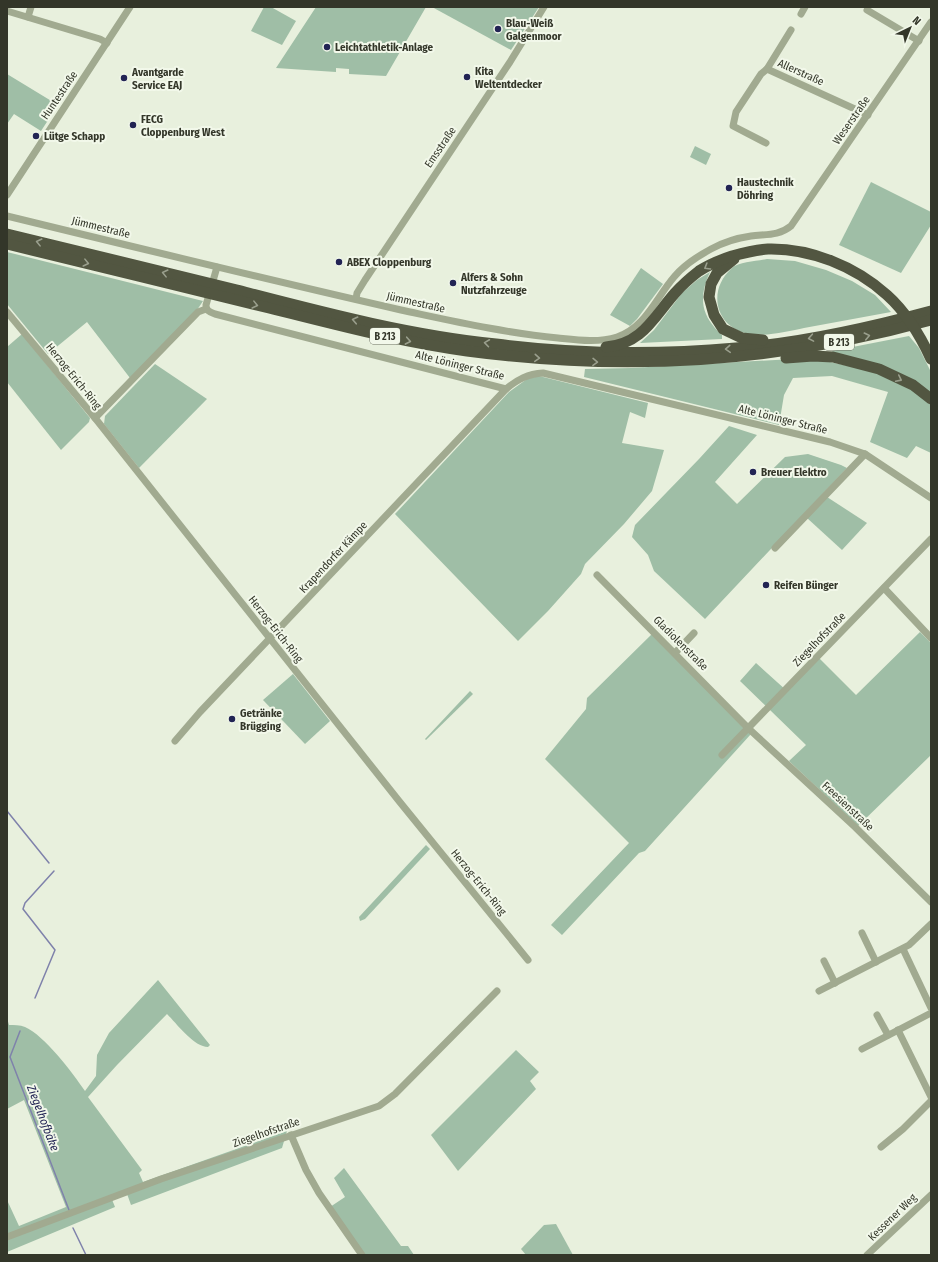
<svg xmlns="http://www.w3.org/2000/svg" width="938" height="1262" font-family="'Fira Sans Condensed',sans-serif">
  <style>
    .green { fill: #9fbea6 }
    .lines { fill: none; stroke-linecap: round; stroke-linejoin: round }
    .stream { stroke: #7f82ab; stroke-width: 1.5 }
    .minor { stroke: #a1aa90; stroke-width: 7 }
    .highway { stroke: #525641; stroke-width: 11 }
    .oneway { stroke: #9a9f8d }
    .poi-dot { fill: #222454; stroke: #f2f8ea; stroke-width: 1.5 }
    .labels { text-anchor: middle; stroke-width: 4; stroke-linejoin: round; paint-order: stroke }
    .shield { fill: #f2f8ea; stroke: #6c7063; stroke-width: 1 }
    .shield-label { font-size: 10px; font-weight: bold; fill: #333629 }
    .poi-label { font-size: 11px; font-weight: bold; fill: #333629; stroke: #f2f8ea; text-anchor: start }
    .street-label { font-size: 11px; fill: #333629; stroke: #f2f8ea }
    .water-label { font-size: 12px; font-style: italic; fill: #222454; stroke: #f2f8ea }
  </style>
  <rect width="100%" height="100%" fill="#e8f0dd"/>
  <g class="green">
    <polygon points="264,7 271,7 296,21 282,45 251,31"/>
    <polygon points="316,7 426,7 386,76 349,74 349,69 336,68 336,72 276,68"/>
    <polygon points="432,7 539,7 511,50"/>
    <polygon points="7,74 58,105 41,131 14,114 7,124"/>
    <polygon points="695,146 711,154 706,165 690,157"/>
    <polygon points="871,182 931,212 931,225 901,273 839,245"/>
    <polygon points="7,252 203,301 197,310 130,378 87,322 48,354 7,304"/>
    <path d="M767,259L795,261L826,270L852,281L875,295L891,312C862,317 833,323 804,328C790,331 765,337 750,334C716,329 706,291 732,268C739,262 757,261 767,259Z"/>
    <polygon points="641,268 663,284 637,319 630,326 610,315"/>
    <path d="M710,272C698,298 701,316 722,335V339L640,343L654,330L682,293L697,280Z"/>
    <polygon points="22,334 90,418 89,422 61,450 7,382 7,347"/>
    <polygon points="909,336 919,348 931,372 931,393 834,354 832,351"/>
    <polygon points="811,358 877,372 910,387 931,402 931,453 916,446 907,458 870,442 888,392 832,376 793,378 784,395 779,425 584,377 585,369 631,368"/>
    <polygon points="155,364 207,399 139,468 104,424 105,416"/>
    <polygon points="539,376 648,403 645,418 630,412 622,443 664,450 652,491 624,524 585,564 581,574 548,611 518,641 395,514 509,392 527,379"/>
    <polygon points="729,426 757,435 715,482 737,504 785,457 808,454 841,465 847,468 705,619 654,571 648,555 632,537 635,525 699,459"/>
    <polygon points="827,497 867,523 842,550 807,518"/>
    <polygon points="920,632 931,643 931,755 858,826 789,761 806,745 740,681 756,663 787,691 819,658 856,695"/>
    <polygon points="652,634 751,734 645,851 639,853 562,935 551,925 629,843 545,759 586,709 587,698"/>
    <polygon points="293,674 330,721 305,744 263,700"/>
    <polygon points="470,691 473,694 426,740 425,739"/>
    <polygon points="426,845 430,849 365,919 360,921 359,917"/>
    <path d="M158,980L210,1045L208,1047C194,1047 177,1024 167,1014L117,1065L88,1097L142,1170L139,1173L143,1182L287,1131L282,1148L131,1205L126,1191L111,1197L115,1207L7,1252V1200L19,1226L66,1207L24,1100L7,1109V1018L9,1025C14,1025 20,1025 25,1027C45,1036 72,1072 85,1091L96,1076L97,1055L109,1033Z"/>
    <polygon points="516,1050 539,1072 530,1081 536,1089 458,1171 431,1135"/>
    <polygon points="344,1168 401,1246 408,1246 414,1255 364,1255 330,1207 345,1197 334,1178"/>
    <polygon points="556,1224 573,1255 526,1255 521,1249 544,1225"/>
  </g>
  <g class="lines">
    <g class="stream">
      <polyline points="7,811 49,863"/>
      <polyline points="35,998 55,950 23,909 25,903 54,871"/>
      <polyline points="20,1031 10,1057 69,1210"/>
      <polyline points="73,1228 86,1255"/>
    </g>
    <g class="minor">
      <polyline points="867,10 919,41"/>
      <polyline points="7,11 100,39 107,43"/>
      <polyline points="801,14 805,7"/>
      <polyline points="28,17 31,7"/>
      <polyline points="791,30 767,69 868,115"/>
      <polyline points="766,143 733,126 736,112 761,74 767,69"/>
      <polyline points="7,195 130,7"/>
      <path d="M7,216C138,248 269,280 401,310C453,321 505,333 558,338C577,340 598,343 617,337C645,328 656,298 674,277C683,266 698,256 711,249C722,243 737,238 751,236C765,234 779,236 791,226L931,22"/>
      <path d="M217,267L206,305C206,311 210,312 215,314L506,389C518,379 528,374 543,373L830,442L865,454L931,498"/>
      <polyline points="356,299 357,293 365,280 510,62 544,7"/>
      <polyline points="7,312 95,418 399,801 528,960"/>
      <polyline points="95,418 198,312 206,309"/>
      <polyline points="775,548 865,454"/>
      <polyline points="597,575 748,728 855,827 931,902"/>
      <polyline points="884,588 931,638"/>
      <polyline points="675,653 694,633"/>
      <polyline points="175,741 200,712 506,389"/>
      <polyline points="722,755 931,539"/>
      <polyline points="862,933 876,962"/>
      <polyline points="903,949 931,1008"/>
      <polyline points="824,961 835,983"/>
      <polyline points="819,991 909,945 931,924"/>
      <polyline points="877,1015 888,1035"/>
      <polyline points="898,1030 931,1097"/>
      <polyline points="862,1049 931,1013"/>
      <polyline points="291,1135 306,1170 319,1193 362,1255"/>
      <polyline points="881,1147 903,1129 931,1101"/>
      <polyline points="7,1237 161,1179 379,1106 395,1094 497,991"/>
      <polyline points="867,1255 931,1195"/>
    </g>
    <g class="highway">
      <path d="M7,234C83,253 160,271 237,290C322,312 408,335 496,344C575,354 656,355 736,348C802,343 868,328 931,311"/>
      <path d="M7,244C94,265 182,287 269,308C334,324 400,342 467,351C626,372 776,363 931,320"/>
      <polyline points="734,259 717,273 711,284 709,297 714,315 723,329 742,338 763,340"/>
      <path d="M606,347C642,344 653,318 675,293C682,285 690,278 699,271C710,264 720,260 732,256C743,253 756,250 768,249C810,248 855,266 887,295C906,312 920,335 931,359"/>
      <polyline points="786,358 813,356 833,357 879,369 913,385 931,399"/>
    </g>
  </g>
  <defs><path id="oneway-chevron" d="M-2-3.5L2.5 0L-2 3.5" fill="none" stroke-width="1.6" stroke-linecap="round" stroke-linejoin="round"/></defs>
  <g class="oneway">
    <use href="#oneway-chevron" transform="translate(39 242) rotate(-166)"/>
    <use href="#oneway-chevron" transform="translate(86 263) rotate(14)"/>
    <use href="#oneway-chevron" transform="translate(707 267) rotate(149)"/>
    <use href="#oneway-chevron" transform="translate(165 273) rotate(-166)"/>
    <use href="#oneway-chevron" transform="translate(255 305) rotate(14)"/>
    <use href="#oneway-chevron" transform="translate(355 320) rotate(-168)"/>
    <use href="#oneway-chevron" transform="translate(867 336) rotate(-13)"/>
    <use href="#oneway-chevron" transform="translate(811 338) rotate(170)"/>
    <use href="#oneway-chevron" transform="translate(408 341) rotate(11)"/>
    <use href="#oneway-chevron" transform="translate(487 343) rotate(-172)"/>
    <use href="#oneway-chevron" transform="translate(728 349) rotate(176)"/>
    <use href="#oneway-chevron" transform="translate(537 358) rotate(4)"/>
    <use href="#oneway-chevron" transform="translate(595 362) rotate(1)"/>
    <use href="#oneway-chevron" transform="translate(899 379) rotate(26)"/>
  </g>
  <g class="poi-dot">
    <circle cx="498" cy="29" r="4"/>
    <circle cx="327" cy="47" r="4"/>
    <circle cx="467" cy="77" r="4"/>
    <circle cx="124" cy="78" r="4"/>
    <circle cx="133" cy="125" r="4"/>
    <circle cx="36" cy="136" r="4"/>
    <circle cx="729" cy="188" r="4"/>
    <circle cx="339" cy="262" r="4"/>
    <circle cx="453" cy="283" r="4"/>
    <circle cx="753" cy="472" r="4"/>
    <circle cx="766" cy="585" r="4"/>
    <circle cx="232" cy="719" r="4"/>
  </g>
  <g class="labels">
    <g class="shield">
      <rect x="370" y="328" width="30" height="16" rx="3"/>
      <rect x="824" y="334" width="30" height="16" rx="3"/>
    </g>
    <g class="shield-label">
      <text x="385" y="340">B 213</text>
      <text x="839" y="346">B 213</text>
    </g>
    <g class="poi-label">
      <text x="506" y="27">Blau-Weiß<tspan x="506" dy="13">Galgenmoor</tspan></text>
      <text x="335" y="51">Leichtathletik-Anlage</text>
      <text x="475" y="75">Kita<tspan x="475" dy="13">Weltentdecker</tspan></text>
      <text x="132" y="76">Avantgarde<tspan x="132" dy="13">Service EAJ</tspan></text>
      <text x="141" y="123">FECG<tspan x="141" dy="13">Cloppenburg West</tspan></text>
      <text x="44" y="140">Lütge Schapp</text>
      <text x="737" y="186">Haustechnik<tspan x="737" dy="13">Döhring</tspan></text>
      <text x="347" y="266">ABEX Cloppenburg</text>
      <text x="461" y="281">Alfers &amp; Sohn<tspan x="461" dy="13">Nutzfahrzeuge</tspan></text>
      <text x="761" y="476">Breuer Elektro</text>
      <text x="774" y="589">Reifen Bünger</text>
      <text x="240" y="717">Getränke<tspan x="240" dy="13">Brügging</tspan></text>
    </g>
    <g class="street-label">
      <text transform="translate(801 72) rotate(24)" y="4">Allerstraße</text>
      <text transform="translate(59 95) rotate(-56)" y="4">Huntestraße</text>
      <text transform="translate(851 120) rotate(-55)" y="4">Weserstraße</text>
      <text transform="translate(440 147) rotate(-56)" y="4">Emsstraße</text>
      <text transform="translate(101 227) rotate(14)" y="4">Jümmestraße</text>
      <text transform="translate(416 302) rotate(13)" y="4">Jümmestraße</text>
      <text transform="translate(460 365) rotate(14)" y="4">Alte Löninger Straße</text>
      <text transform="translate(74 376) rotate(51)" y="4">Herzog-Erich-Ring</text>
      <text transform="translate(783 419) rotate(14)" y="4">Alte Löninger Straße</text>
      <text transform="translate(333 557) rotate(-47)" y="4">Krapendorfer Kämpe</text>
      <text transform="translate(276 629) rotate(52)" y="4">Herzog-Erich-Ring</text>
      <text transform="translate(819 639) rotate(-46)" y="4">Ziegelhofstraße</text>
      <text transform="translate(681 643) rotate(45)" y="4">Gladiolenstraße</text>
      <text transform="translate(848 806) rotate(43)" y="4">Freesienstraße</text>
      <text transform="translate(479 882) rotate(51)" y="4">Herzog-Erich-Ring</text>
      <text transform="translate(266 1132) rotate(-19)" y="4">Ziegelhofstraße</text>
      <text transform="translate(892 1217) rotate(-44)" y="4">Kessener Weg</text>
    </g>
    <g class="water-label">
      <text transform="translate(43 1118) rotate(69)" y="4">Ziegelhofbäke</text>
    </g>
  </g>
  <rect width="938" height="1262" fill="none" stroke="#333629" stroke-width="16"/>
  <g transform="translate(910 28) rotate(43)" stroke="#f2f8ea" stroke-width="3" paint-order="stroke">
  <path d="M0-3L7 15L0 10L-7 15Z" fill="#333629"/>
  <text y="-6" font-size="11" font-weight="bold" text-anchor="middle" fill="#333629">N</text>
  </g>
</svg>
